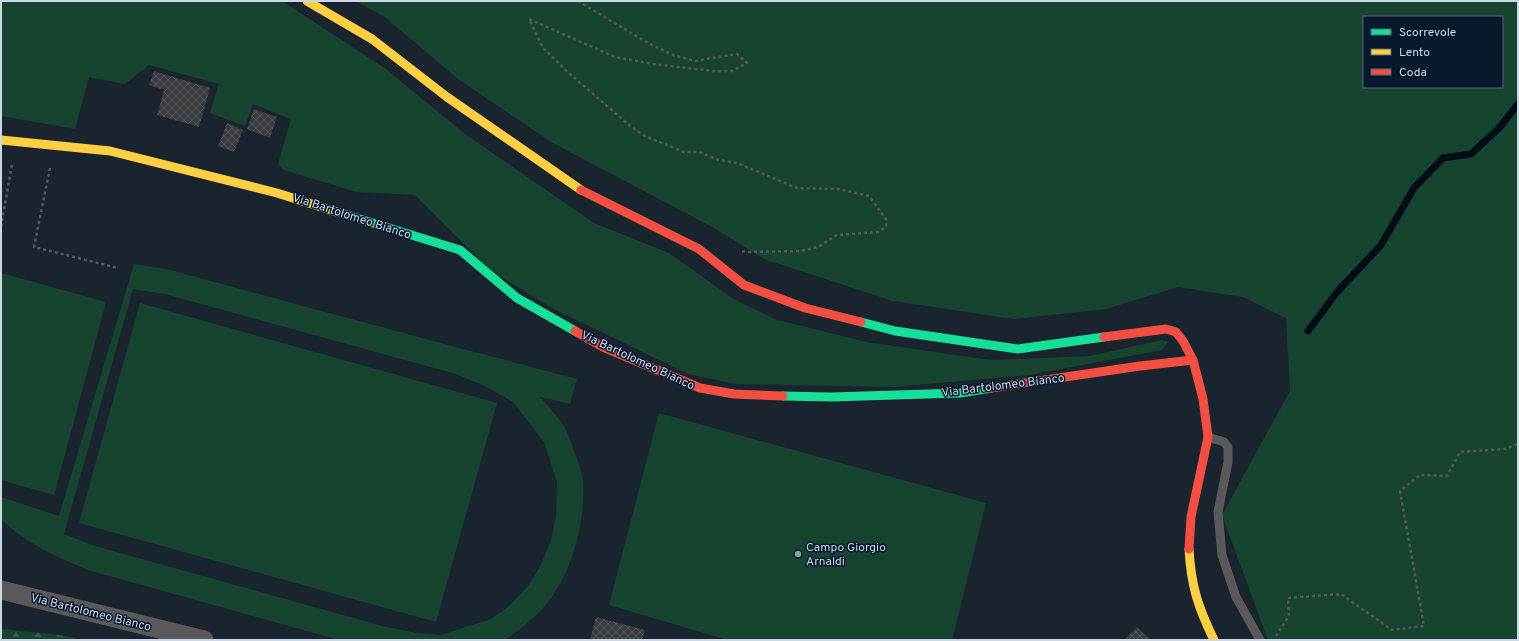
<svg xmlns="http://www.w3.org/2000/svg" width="1519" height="641" font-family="Overpass,sans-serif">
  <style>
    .grass { fill: #17442f; fill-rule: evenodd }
    .forest { fill: url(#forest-firs) }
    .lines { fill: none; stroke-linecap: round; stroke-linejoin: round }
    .stream { stroke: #020d16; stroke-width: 7 }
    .building { fill: url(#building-cross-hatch) }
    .path { stroke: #58595b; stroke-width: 2.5; stroke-dasharray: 3 3; stroke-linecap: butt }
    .lane { stroke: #5b5859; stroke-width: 9 }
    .street { stroke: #5b5859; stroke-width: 19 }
    .fast { stroke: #16e098; stroke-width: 9 }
    .slow { stroke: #ffcf43; stroke-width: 9 }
    .jam { stroke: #f24e42; stroke-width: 9 }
    .poi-dot { fill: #8e99a7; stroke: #08192e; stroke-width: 1.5 }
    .labels { text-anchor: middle; stroke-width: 3; stroke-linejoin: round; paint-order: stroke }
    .street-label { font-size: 12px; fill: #cdd8e7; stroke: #08192e }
    .poi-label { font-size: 12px; fill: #cdd8e7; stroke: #08192e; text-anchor: start }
  </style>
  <defs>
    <pattern id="forest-firs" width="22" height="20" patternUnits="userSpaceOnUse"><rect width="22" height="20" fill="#17442f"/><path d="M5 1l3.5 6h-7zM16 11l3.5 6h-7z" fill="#385e4d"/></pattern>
    <pattern id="building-cross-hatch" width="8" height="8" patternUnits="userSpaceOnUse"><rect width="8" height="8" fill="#393b3d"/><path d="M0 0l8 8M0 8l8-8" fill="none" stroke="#545759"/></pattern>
  </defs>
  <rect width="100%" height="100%" fill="#1a242f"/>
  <g class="grass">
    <polygon points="1,1 282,1 386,69 465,134 594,223 669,253 735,300 777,320 866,342 991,360 1090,356 1162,340 1168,342 1162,350 1029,375 893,387 736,384 688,374 554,309 491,271 415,195 357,192 284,170 278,164 291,119 253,104 245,126 210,113 219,84 149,65 125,84 89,77 75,129 1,116"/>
    <path d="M356,1H1518V640H1268L1222,515L1290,391L1286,318L1243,297L1178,287L1106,309L1014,319L893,301L764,259L714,228L551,142L458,79L386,18ZM1364,17H1502V87H1364Z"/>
    <path d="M134,264L170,270L463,349L577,379L570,404L540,397C548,407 561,419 566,430C570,439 582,471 583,479C586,519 573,571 548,602C536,617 521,629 505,640H339L88,570C57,557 25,543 1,519V497L59,516ZM133,289L165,294L456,374L485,386L513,402L544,442L557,482L556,517L551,540L540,567L528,586L509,606L491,619L441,635L417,633L386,627L95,546L64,534Z"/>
    <polygon points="1,273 106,302 54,495 1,480"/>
    <polygon points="140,303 497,403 436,622 79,523"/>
    <polygon points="659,413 986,503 952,640 728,640 609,605"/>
  </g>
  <polygon class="forest" points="1,629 67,636 81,640 1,640"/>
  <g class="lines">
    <polyline class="stream" points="1308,331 1338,291 1381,245 1414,188 1443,158 1471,154 1500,127 1518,104"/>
  </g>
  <g class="building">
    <polygon points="154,71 210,88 199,127 157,115 164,90 149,85"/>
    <polygon points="254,109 277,117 270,138 247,129"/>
    <polygon points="227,123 243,130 234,152 218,146"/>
    <polygon points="596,617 645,630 642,640 590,640"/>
    <polygon points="1137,627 1151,640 1124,640"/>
  </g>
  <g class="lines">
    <g class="path">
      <polyline points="578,1 646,42 673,55 695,61 737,54 747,63 732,71 713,71 653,64 615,57 529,19 543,48 570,74 630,126 645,136 684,152 699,152 719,160 737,163 797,188 839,189 869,196 886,219 886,226 879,232 837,235 818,247 800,251 746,252 740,251"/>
      <polyline points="50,168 34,247 118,268"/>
      <polyline points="1,227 12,164"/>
      <polyline points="1276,636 1289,616 1288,598 1341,594 1392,630 1424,626 1400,491 1420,475 1447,476 1460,452 1505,449 1518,444"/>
    </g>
    <polyline class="lane" points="1208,437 1224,442 1228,447 1228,462 1218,512 1222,555 1236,597 1260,640"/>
    <polyline class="street" points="1,590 204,640"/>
    <g class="fast">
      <polyline points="337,212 460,250 517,298 575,331"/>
      <polyline points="861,322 895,331 1018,349 1104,337"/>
      <polyline points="783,396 831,397 960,393 991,388"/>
    </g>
    <g class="slow">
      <polyline points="307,1 372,39 447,97 581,190"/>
      <polyline points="1,140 110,151 277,193 337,212"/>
      <path d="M1189,549C1191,586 1198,607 1214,640"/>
    </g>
    <g class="jam">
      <polyline points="581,190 699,249 744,285 805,308 861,322"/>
      <polyline points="575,331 603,347 700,388 734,394 783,396"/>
      <polyline points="1104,337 1166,329 1176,332 1183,341 1193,360 1203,399 1208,437 1191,517 1189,549"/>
      <polyline points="991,388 1140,366 1193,360"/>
    </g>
  </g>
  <circle class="poi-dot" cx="798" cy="554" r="4"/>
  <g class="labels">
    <g class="street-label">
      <text transform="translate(352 216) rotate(18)" y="4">Via Bartolomeo Bianco</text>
      <text transform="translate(638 360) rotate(25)" y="4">Via Bartolomeo Bianco</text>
      <text transform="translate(1003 385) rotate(-7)" y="4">Via Bartolomeo Bianco</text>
      <text transform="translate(91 612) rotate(14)" y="4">Via Bartolomeo Bianco</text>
    </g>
    <g class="poi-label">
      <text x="806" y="551">Campo Giorgio<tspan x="806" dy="14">Arnaldi</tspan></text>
    </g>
  </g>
  <rect width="1519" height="641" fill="none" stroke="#cdd8e7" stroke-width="4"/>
  <rect x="1363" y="16" width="140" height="72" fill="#08192e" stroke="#576578"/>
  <rect x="1371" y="29" width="20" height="6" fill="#16e098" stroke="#576578"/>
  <text x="1399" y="36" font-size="12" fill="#cdd8e7">Scorrevole</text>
  <rect x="1371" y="49" width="20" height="6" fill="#ffcf43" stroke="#576578"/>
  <text x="1399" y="56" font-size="12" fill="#cdd8e7">Lento</text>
  <rect x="1371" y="69" width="20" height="6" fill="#f24e42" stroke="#576578"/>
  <text x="1399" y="76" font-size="12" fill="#cdd8e7">Coda</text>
</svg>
